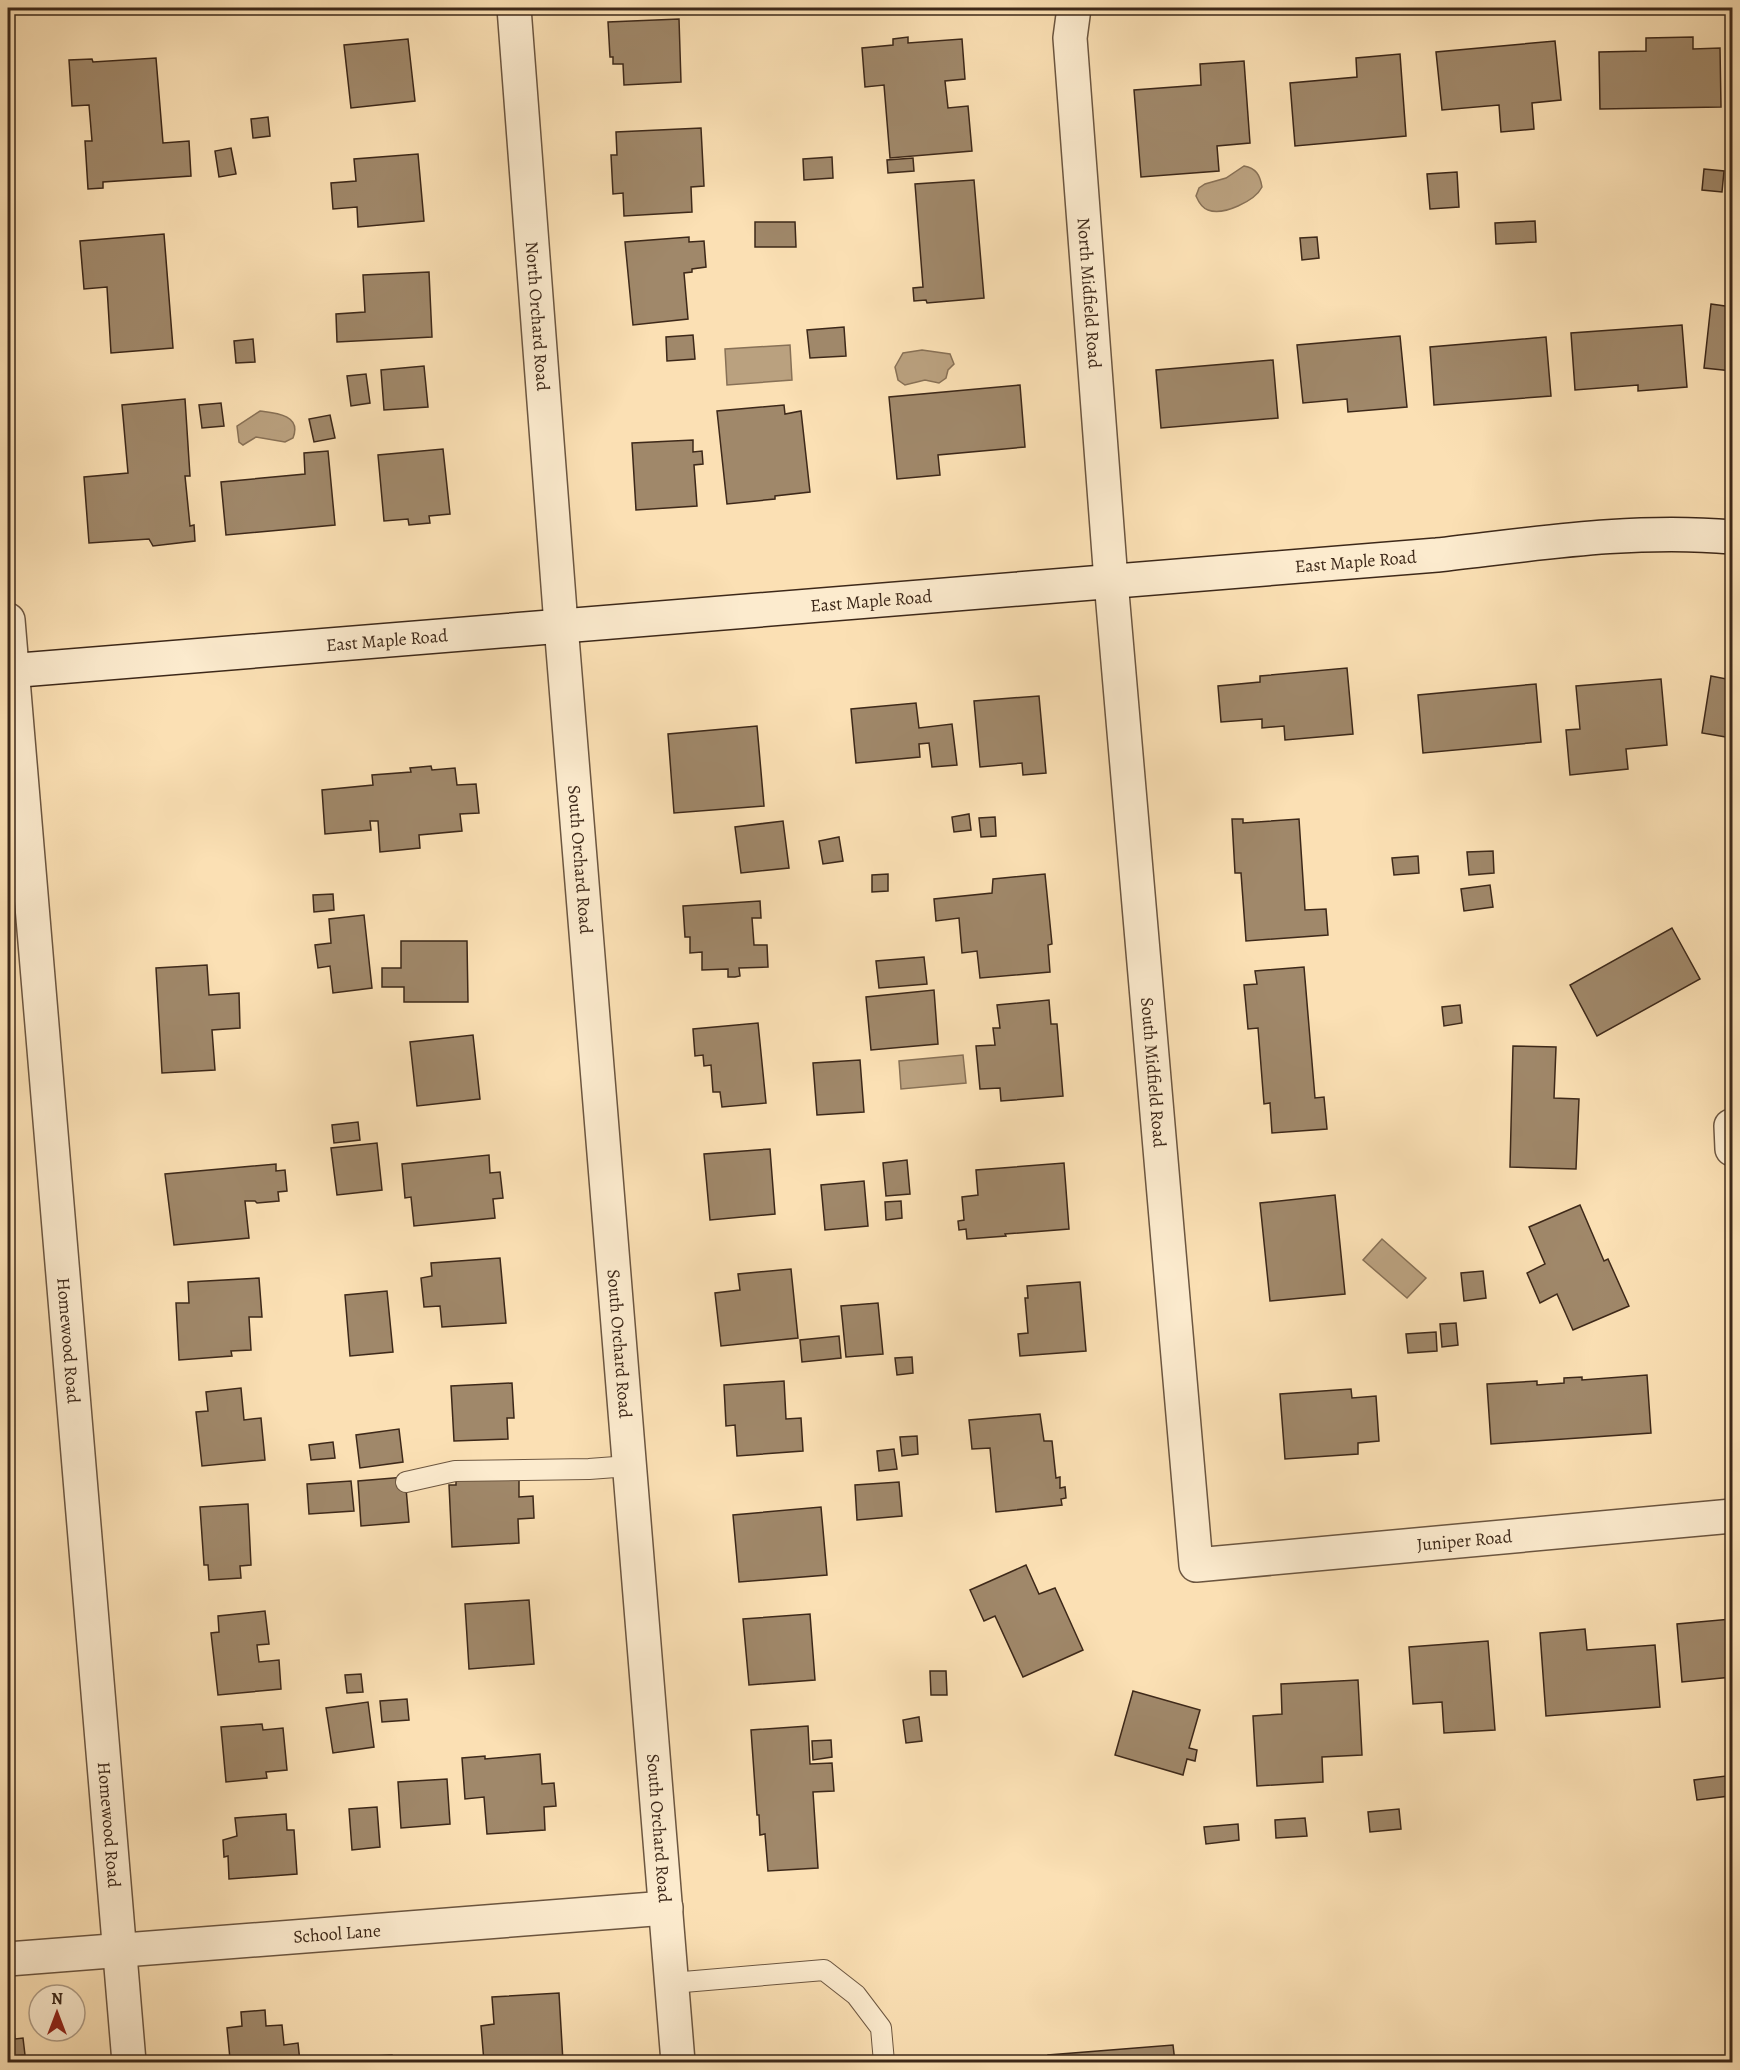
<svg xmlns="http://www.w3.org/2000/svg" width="1740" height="2070" font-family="Alegreya,serif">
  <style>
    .water { fill: #baa17f; stroke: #887156; stroke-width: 1.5 }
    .building { fill: #a0886a; stroke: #3d2819; stroke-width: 1.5 }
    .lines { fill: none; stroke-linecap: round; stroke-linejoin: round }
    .service-casing { stroke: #6c5640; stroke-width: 22 }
    .minor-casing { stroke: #6c5640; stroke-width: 36 }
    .secondary-casing { stroke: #3d2819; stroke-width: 36 }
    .service { stroke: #fcebce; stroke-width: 20 }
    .minor { stroke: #fcebce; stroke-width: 33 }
    .secondary { stroke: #fcebce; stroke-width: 33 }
    .labels { text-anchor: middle; stroke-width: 5; stroke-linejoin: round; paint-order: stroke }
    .street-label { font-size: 18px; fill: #3d2819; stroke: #fcebce }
  </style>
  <rect width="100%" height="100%" fill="#fbe0b4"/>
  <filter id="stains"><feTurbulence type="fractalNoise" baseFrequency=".00333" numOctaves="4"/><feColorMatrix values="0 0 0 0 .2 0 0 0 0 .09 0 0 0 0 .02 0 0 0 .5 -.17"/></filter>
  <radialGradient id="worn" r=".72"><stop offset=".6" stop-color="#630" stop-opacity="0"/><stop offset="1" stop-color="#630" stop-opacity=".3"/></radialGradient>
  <g class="water">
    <path d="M1244,166C1256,168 1260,175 1262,187C1255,201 1223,216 1208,210C1202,208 1199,203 1196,196L1199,188L1205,184L1226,178Z"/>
    <polygon points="790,345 792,380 727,385 725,349"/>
    <polygon points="922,350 950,354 954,364 948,370 946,378 939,383 925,380 905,385 898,380 895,367 903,353"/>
    <path d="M260,411C276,413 302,415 293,438L285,442L256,437L243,445L239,442L237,426Z"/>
    <polygon points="963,1055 966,1083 901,1089 899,1061"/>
    <polygon points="1382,1239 1426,1278 1407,1298 1363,1260"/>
  </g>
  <g class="building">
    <polygon points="679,19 681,82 624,85 623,64 613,64 613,57 610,57 608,22"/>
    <polygon points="908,37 908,43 962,39 965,79 945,81 948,108 968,106 972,151 890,158 884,85 865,87 862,48 893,45 893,39"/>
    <polygon points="1693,37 1693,49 1720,48 1721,107 1600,109 1599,52 1646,51 1646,38"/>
    <polygon points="408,39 415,101 351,108 344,45"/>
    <polygon points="1555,41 1561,100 1532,103 1534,129 1501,132 1499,105 1442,110 1436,52"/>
    <polygon points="1400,54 1406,136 1295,146 1290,83 1357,77 1356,58"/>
    <polygon points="156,58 163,143 189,141 191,176 103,182 103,188 88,189 85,141 92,141 89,105 72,106 69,60 92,59 93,62"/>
    <polygon points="1244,61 1250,143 1217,146 1219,171 1141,177 1134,90 1201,85 1200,64"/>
    <polygon points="268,117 270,136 253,138 251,119"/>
    <polygon points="701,128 704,186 691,187 692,212 624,216 623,193 613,194 611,155 617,155 616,132"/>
    <polygon points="231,148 236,174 219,177 215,151"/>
    <polygon points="418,154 424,221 358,227 357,207 333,209 331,183 356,181 354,159"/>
    <polygon points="832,157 833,178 804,180 803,159"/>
    <polygon points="913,158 914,171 888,173 887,160"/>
    <polygon points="1704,169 1724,171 1722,192 1702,190"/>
    <polygon points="1457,172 1459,207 1430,209 1427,174"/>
    <polygon points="974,180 984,298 927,303 926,300 914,301 913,288 923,287 915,184"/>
    <polygon points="1535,221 1536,242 1496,244 1495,223"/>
    <polygon points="755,222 795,222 796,247 755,247"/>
    <polygon points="164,234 173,348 111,353 107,287 84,289 80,241"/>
    <polygon points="689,237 689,242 704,241 706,267 692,269 692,272 684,273 688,319 633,325 625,242"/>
    <polygon points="1317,237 1319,258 1302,260 1300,238"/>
    <polygon points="429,272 432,337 337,342 336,314 365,312 363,275"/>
    <polygon points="1711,304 1732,307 1732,371 1704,368"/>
    <polygon points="1682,325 1687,387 1638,391 1638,385 1575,390 1571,333"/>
    <polygon points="844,327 846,356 810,358 807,330"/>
    <polygon points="693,335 695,359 667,361 666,337"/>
    <polygon points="1400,336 1407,407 1348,412 1347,399 1303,403 1297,345"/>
    <polygon points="1546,337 1551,396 1434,405 1430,347"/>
    <polygon points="253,339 255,362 236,363 234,341"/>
    <polygon points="1273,360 1278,418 1161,428 1156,370"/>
    <polygon points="424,366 428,407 384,410 381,370"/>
    <polygon points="366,374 370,403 351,406 347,376"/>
    <polygon points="1020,385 1025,447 938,455 940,475 897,479 889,397"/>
    <polygon points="185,399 190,476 185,476 190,526 194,525 195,541 153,546 149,539 89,543 84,477 128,473 122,405"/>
    <polygon points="221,403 224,426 202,428 199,405"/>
    <polygon points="784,405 785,414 801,411 810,492 775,496 775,499 727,504 717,411"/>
    <polygon points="330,415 335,438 314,442 309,419"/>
    <polygon points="693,440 693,452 702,451 703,464 694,465 697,506 636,510 632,443"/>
    <polygon points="443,449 450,514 429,516 430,523 409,525 408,519 384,521 378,455"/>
    <polygon points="328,451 335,525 226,535 221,482 305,474 304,453"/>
    <polygon points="1347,668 1353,734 1285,740 1284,726 1262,728 1262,719 1221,722 1218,686 1260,682 1260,676"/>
    <polygon points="1711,676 1732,680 1732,738 1702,733"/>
    <polygon points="1661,679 1667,745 1626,749 1628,769 1570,775 1566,730 1580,729 1576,686"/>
    <polygon points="1536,684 1541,742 1423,753 1418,695"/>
    <polygon points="1039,696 1046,773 1023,775 1022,763 980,767 974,701"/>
    <polygon points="916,703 919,728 952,724 957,765 932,767 929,743 919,744 920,757 856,763 851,709"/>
    <polygon points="757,726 764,806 674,813 668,734"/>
    <polygon points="431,766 432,770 455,768 457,785 476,784 479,813 460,814 462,831 419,835 420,848 380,852 378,821 370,821 371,830 325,834 322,790 373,785 372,775 411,772 410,768"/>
    <polygon points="969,814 971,830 954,832 952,817"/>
    <polygon points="995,817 996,836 981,837 979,818"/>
    <polygon points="1232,819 1243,819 1243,823 1299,819 1305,910 1326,909 1328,935 1246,941 1241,873 1235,873"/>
    <polygon points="783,821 789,868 741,873 735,827"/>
    <polygon points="839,837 843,861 823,864 819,841"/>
    <polygon points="1493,851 1494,873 1469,875 1467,852"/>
    <polygon points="1418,856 1419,873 1394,875 1392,858"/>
    <polygon points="888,874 888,891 872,892 872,875"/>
    <polygon points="1045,874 1052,944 1048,945 1050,972 980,978 977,951 962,953 959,918 936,921 934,899 992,893 993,879"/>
    <polygon points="1490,885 1493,907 1464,911 1461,889"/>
    <polygon points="333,894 334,910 314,912 313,895"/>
    <polygon points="760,901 761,918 752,918 754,945 767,945 768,967 739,968 740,976 735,977 728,977 728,969 702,970 702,952 690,953 690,937 685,937 683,906"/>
    <polygon points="364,915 372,988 333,993 330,966 318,968 315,945 331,943 329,919"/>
    <polygon points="1672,928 1700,979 1597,1036 1570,985"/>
    <polygon points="401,941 467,941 468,1002 404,1002 404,987 382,987 382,968 401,968"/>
    <polygon points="924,957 927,984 879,988 876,961"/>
    <polygon points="207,965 209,995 239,993 240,1028 212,1030 215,1070 162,1073 156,968"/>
    <polygon points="1304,967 1315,1098 1324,1097 1327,1129 1272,1133 1270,1103 1264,1104 1258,1028 1248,1029 1244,985 1257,984 1255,971"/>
    <polygon points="934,990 938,1044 871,1050 866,997"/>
    <polygon points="1049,1000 1051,1024 1057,1024 1063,1096 1001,1101 1000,1088 980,1089 976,1046 995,1045 993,1028 1000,1028 997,1005"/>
    <polygon points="1460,1005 1462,1023 1444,1026 1442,1007"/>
    <polygon points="758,1023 766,1103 722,1107 720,1092 713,1092 711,1065 704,1066 703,1055 695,1056 693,1029"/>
    <polygon points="473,1035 480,1099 417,1106 410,1042"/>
    <polygon points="1513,1046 1556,1047 1554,1098 1579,1099 1576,1169 1510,1167"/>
    <polygon points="860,1060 864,1112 817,1115 813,1063"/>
    <polygon points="358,1122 360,1140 334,1143 332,1125"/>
    <polygon points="377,1143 382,1190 337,1195 331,1148"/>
    <polygon points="770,1149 775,1214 710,1220 704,1154"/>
    <polygon points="489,1155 490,1173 500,1172 503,1198 493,1199 495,1218 414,1226 411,1197 405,1198 402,1164"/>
    <polygon points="907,1160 910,1194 886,1196 883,1163"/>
    <polygon points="1064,1163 1069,1229 1005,1234 1006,1236 967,1239 966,1229 959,1230 958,1221 964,1220 962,1197 978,1195 976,1170"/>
    <polygon points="276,1164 276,1171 285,1170 287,1191 278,1192 279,1201 257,1203 255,1201 245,1201 249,1238 174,1245 165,1174"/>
    <polygon points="864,1181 868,1226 825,1230 821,1185"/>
    <polygon points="1335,1195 1345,1294 1270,1301 1260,1203"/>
    <polygon points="901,1201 902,1218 886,1220 885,1202"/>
    <polygon points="1580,1205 1604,1261 1608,1259 1629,1306 1573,1330 1557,1294 1540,1303 1527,1273 1545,1264 1529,1227"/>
    <polygon points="500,1258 506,1323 442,1327 440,1306 424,1307 421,1278 432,1276 431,1263"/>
    <polygon points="791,1269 798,1338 721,1346 715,1293 740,1290 738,1274"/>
    <polygon points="1483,1271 1486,1298 1464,1301 1461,1273"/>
    <polygon points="259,1278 262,1317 249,1317 251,1350 231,1351 232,1356 179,1360 176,1303 189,1303 188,1282"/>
    <polygon points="1080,1282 1086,1351 1020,1356 1018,1334 1028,1333 1025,1298 1028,1298 1027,1286"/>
    <polygon points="387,1291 393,1352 350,1356 345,1295"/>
    <polygon points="878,1303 883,1354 846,1357 841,1306"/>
    <polygon points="1456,1323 1458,1345 1442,1347 1440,1324"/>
    <polygon points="1436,1332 1437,1351 1408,1353 1406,1334"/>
    <polygon points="839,1336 841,1358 802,1362 800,1340"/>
    <polygon points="912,1357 913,1373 897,1375 895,1358"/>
    <polygon points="1647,1375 1651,1433 1491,1444 1487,1384 1537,1381 1537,1385 1564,1383 1564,1378 1582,1377 1582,1380"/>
    <polygon points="784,1381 786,1419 801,1418 803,1451 737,1456 735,1425 726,1426 724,1385"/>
    <polygon points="512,1383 514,1418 507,1418 508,1439 454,1441 451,1386"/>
    <polygon points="241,1388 244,1420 261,1418 265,1460 202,1466 196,1412 208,1411 206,1392"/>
    <polygon points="1351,1389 1352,1398 1376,1396 1379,1441 1358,1443 1358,1454 1285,1459 1280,1394"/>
    <polygon points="1040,1414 1044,1441 1052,1441 1056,1478 1060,1477 1060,1488 1065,1487 1066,1498 1061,1499 1062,1505 996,1512 990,1448 972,1449 969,1420"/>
    <polygon points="399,1429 403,1462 360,1468 356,1435"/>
    <polygon points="917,1436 918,1454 902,1456 900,1437"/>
    <polygon points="333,1442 335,1458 311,1460 309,1445"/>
    <polygon points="894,1449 897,1469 879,1471 877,1451"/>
    <polygon points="405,1477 409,1522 361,1526 358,1481"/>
    <polygon points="456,1480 519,1480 519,1497 533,1496 534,1518 518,1519 519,1543 452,1547 449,1485 456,1485"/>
    <polygon points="351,1481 354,1511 309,1514 307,1484"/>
    <polygon points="899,1482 902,1516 857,1520 855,1485"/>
    <polygon points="248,1504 251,1565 240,1566 241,1578 209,1580 208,1565 204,1565 200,1507"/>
    <polygon points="821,1507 827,1575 739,1582 733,1515"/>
    <polygon points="1026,1565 1039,1594 1055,1588 1083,1650 1023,1677 995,1616 984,1621 970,1590"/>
    <polygon points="529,1600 534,1664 469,1669 465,1604"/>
    <polygon points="265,1611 269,1644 257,1645 259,1662 279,1660 281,1689 218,1695 211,1633 219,1632 218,1616"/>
    <polygon points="810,1614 815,1680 749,1685 743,1619"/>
    <polygon points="1731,1619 1732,1677 1682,1682 1677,1624"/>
    <polygon points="1585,1629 1587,1650 1655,1645 1660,1707 1546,1716 1540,1633"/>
    <polygon points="1488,1641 1495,1730 1444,1733 1442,1702 1413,1704 1409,1647"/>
    <polygon points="930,1671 946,1671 947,1695 931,1695"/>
    <polygon points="361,1674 363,1692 347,1693 345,1675"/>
    <polygon points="1358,1680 1362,1755 1322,1757 1323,1782 1257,1786 1253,1716 1282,1714 1281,1684"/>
    <polygon points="1133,1691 1200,1710 1189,1748 1197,1750 1195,1761 1187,1759 1183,1775 1115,1755"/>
    <polygon points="407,1699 409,1720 382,1722 380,1701"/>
    <polygon points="368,1702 374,1747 333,1753 326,1708"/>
    <polygon points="919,1717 922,1741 906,1743 903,1720"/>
    <polygon points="262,1724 263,1730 283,1728 287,1770 266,1772 267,1778 226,1782 221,1727"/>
    <polygon points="808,1726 810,1764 832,1763 834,1791 813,1792 818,1868 768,1871 765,1834 760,1835 759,1815 757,1815 751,1730"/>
    <polygon points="831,1740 832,1757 813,1760 812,1741"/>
    <polygon points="540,1754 542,1784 554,1783 556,1806 544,1807 545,1830 487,1834 484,1797 465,1799 462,1758 485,1756 485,1759"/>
    <polygon points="1726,1776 1729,1796 1697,1800 1694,1780"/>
    <polygon points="447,1779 450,1824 401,1828 398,1782"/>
    <polygon points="377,1807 380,1847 352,1850 349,1809"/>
    <polygon points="1399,1809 1401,1829 1370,1832 1368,1812"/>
    <polygon points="286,1814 287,1830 294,1830 297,1874 229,1879 228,1856 224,1857 223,1840 237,1836 235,1818"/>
    <polygon points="1305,1818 1307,1836 1276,1838 1275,1820"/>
    <polygon points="1238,1824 1239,1840 1206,1844 1204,1827"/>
    <polygon points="559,1993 563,2062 484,2062 481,2026 494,2024 492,1997"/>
    <polygon points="265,2010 266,2026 282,2025 284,2045 298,2043 300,2062 242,2062 241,2058 230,2059 227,2028 242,2026 241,2012"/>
    <polygon points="13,2020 15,2039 23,2038 25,2055 16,2056 17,2062 8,2062 8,2021"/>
    <polygon points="1173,2045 1175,2062 1049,2062 1048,2055"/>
    <polygon points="392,2055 393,2062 337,2062 337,2058"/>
  </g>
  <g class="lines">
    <g class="service-casing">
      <g id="service">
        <polyline points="406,1482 455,1471 589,1469 629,1466"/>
        <polyline points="672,1983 824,1970 856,1995 881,2028 884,2062"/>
      </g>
    </g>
    <g class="minor-casing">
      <g id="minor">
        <path id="s1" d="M514,8L561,625L678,2062"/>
        <path id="s2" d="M1074,8L1070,38L1111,581L1196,1565L1732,1516"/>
        <path id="s3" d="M8,620L129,2062"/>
        <polyline points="1731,1126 1732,1149"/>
        <path id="s4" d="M8,1959L666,1908"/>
      </g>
    </g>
    <g class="secondary-casing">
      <g id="secondary">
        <path id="s5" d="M8,671L1437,555C1535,544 1634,528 1732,537"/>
      </g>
    </g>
    <use href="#service" class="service"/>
    <use href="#minor" class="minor"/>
    <use href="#secondary" class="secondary"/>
  </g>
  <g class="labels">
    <g class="street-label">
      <text dy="6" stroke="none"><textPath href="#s2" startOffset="286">North Midfield Road</textPath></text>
      <text dy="6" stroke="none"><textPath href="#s1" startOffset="309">North Orchard Road</textPath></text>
      <text dy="6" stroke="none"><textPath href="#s5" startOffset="1352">East Maple Road</textPath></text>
      <text dy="6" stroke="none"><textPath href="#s5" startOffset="866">East Maple Road</textPath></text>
      <text dy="6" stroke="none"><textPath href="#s5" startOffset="380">East Maple Road</textPath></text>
      <text dy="6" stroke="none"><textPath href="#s1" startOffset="854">South Orchard Road</textPath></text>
      <text dy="6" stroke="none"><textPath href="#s2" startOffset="1068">South Midfield Road</textPath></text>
      <text dy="6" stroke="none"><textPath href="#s3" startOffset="723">Homewood Road</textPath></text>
      <text dy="6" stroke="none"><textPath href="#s1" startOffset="1340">South Orchard Road</textPath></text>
      <text dy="6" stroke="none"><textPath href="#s2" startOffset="1832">Juniper Road</textPath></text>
      <text dy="6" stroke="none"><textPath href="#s3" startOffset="1209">Homewood Road</textPath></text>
      <text dy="6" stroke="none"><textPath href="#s1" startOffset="1826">South Orchard Road</textPath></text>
      <text dy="6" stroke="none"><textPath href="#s4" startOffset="330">School Lane</textPath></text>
    </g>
  </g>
  <rect width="1740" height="2070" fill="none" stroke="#fbe0b4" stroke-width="30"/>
  <rect x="9" y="9" width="1722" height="2052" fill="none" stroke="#3d2819" stroke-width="3"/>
  <rect x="15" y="15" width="1710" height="2040" fill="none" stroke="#3d2819" stroke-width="1.5"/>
  <g transform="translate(57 2013)"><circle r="28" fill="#fcebce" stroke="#b09d86" stroke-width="1.5"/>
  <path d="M0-4.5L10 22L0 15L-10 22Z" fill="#8f2418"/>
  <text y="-9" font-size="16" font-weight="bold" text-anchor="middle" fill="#3d2819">N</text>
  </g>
  <rect width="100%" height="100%" filter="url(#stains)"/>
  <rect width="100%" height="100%" fill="url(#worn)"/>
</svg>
